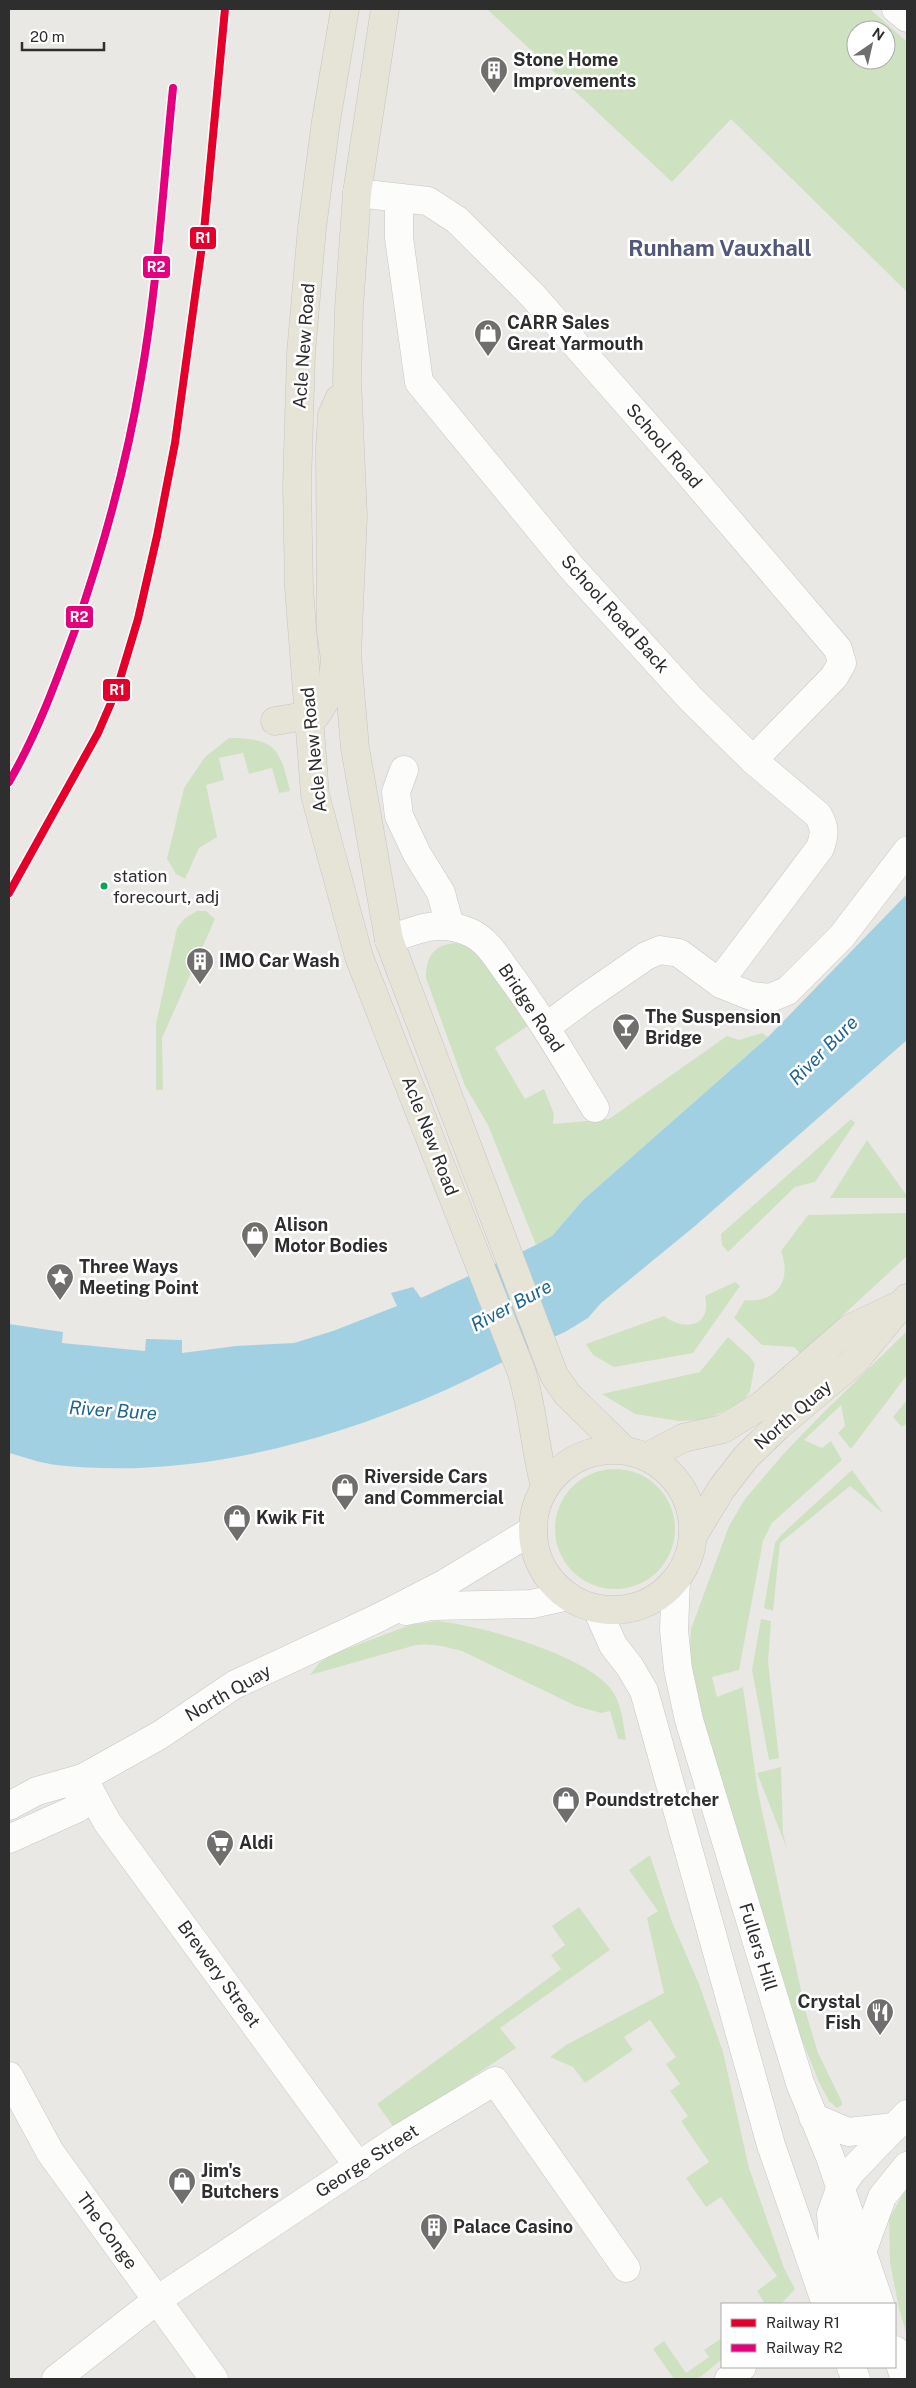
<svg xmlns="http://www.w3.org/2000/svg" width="916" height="2388" font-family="'Public Sans',sans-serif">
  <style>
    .grass { fill: #cee2c2; fill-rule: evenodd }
    .water { fill: #a2d0e3 }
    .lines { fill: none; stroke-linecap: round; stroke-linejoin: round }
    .minor-casing { stroke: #c7c6c7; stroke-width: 29 }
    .tertiary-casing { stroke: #c7c6c7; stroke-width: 29 }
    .secondary-casing { stroke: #c7c6c7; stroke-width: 29 }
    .primary-casing { stroke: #c6c5c4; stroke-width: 29 }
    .minor { stroke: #fcfcfb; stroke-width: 28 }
    .tertiary { stroke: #fcfcfb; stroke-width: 28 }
    .secondary { stroke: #fcfcfb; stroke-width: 28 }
    .primary { stroke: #e6e3d7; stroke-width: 28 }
    .rail-1-casing { stroke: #fff; stroke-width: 11 }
    .rail-2-casing { stroke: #fff; stroke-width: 11 }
    .rail-1 { stroke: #e4002b; stroke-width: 8 }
    .rail-2 { stroke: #e5007d; stroke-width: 8 }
    .bus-dot { fill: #00a651; stroke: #fff; stroke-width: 2 }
    .labels { text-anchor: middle; stroke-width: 5; stroke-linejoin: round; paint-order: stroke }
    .bus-label { font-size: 17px; fill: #2e2e2e; stroke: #fff; text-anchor: start }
    .poi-label { font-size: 18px; font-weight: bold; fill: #2e2e2e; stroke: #fff; text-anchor: start }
    .street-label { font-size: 18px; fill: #2e2e2e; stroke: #fff }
    .water-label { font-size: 19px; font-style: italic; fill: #1e6692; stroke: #fff }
    .district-label { font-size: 22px; font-weight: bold; fill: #53587a; stroke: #fff }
    .line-badge { stroke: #fff; stroke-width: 2 }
    .badge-label { font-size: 14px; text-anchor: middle; font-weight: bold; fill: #fff }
  </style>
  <rect width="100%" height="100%" fill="#eae8e5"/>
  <g class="grass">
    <path d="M487,9H870L907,42V292L731,119L672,182ZM856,30H886V60H856Z"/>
    <path d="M229,738C275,738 280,748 290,791L279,793L272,768L249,774L243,753L219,758L224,780L206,785L217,837L199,848L185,879L176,874L167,859L184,788L205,757Z"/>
    <polygon points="197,911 206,911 215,919 162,1038 163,1090 156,1090 156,1024 177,928 185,918"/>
    <path d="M455,943C487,947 514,999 532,1023L495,1048L525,1099L544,1089L554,1114L553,1124L609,1119L727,1036L739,1040L762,1033L768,1037L583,1200L552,1236L536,1245L488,1125L465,1086L426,978C426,957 433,945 455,943Z"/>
    <polygon points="851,1119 855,1123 815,1182 795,1187 728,1252 722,1245 721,1234"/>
    <polygon points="867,1140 907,1196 907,1198 830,1198"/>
    <path d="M907,1213V1256L801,1354L794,1347L762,1345L734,1318L745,1300C777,1303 792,1281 781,1251L808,1215Z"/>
    <path d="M735,1282L740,1286L693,1353L614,1367L593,1355L586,1344L664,1316C684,1331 712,1328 705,1296Z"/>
    <polygon points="907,1331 907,1375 851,1449 838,1433 845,1426 841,1405 804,1440 822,1448 831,1441 842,1460 772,1523 763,1541 739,1670 712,1677 717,1697 743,1687 758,1792 806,2013 818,2053 842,2102 842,2105 837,2108 829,2101 819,2082 776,1976 692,1688 689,1663 691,1629 729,1526 745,1499 786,1451 822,1414"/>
    <polygon points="728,1337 749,1356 755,1364 750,1391 743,1402 705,1420 679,1421 635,1414 602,1394 700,1372"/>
    <polygon points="907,1400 907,1423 902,1427 893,1417"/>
    <circle cx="615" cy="1529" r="60"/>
    <polygon points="852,1470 884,1514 850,1486 780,1543 773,1611 764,1608 775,1543 781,1535"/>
    <polygon points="761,1619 771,1621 768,1662 779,1758 769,1760 752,1670"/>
    <path d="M437,1621C480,1625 586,1655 611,1689C622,1704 623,1723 626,1740L618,1739L610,1711L601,1713L576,1706L462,1651C447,1647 432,1643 416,1645L310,1675L319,1663L333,1654L410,1625Z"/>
    <polygon points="781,1767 783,1833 787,1849 757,1773"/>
    <polygon points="650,1855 672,1922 699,1984 723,2052 749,2168 784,2268 795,2289 781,2304 761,2304 764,2302 757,2291 777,2276 721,2197 706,2207 686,2178 709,2162 681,2121 688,2116 670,2091 680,2084 666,2064 676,2057 650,2020 624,2037 633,2050 585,2083 573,2067 550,2057 566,2045 664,1993 647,1918 658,1911 629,1870"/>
    <polygon points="579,1907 610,1950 500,2028 516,2048 398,2126 392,2125 377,2104 561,1969 551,1955 565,1945 552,1926"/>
    <polygon points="905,2190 907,2196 907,2335 899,2309 890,2262 889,2219"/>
    <polygon points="722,2338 722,2359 698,2379 674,2379 653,2349 664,2341 686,2373 709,2357 704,2350"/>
  </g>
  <path class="water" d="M907,894V1040L695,1226L601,1303L588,1318L565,1332C518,1353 473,1379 425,1399C310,1447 182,1479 56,1465C40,1463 24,1457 9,1453V1324L63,1332L62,1343L145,1351L146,1339L182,1340V1353L236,1346L294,1343L333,1331L397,1306L391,1293L413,1287L421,1298L536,1245L552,1236L583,1200L768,1037Z"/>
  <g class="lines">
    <g class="minor-casing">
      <g id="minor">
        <polyline points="896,9 907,18"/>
        <polyline points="357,193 428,201 457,220 534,297 690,475 838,649 842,663 834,677 753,760"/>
        <path d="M399,199V238L419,382L571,567L691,699L753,760L818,815C825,827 825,835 820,848L725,974L721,984"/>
        <polyline points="404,770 396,792 399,816 417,854 441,893 450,926"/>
        <path d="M389,940C416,929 441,919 469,932C486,939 496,956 506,970C539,1014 566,1061 595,1108"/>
        <polyline points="546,1027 585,998 646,956 660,950 679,953 721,984 751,996 770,998 787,991 842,936 907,851"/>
        <polyline points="83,1778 107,1822 359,2167"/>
        <polyline points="9,2076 50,2152 214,2379"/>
        <polyline points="56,2379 157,2300 400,2138 495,2081 626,2268"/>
        <polyline points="729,2379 742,2367"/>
      </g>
    </g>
    <g class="tertiary-casing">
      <g id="tertiary">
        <polyline points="813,2117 848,2132 895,2127"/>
        <polyline points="840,2189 851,2172 907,2114"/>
        <polyline points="862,2252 882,2197 907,2166"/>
      </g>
    </g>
    <g class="secondary-casing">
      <g id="secondary">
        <polyline points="676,1580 674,1630 678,1669 689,1720 800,2083 830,2157 880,2304"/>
        <polyline points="597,1609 613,1645 630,1667 644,1691 771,2145 826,2304"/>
        <polyline points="406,1611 431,1606 532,1604 568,1596"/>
        <polyline points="9,1806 37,1791 83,1778 160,1735 234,1685 378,1618 444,1584 533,1530"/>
        <polyline points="9,1839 78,1808 83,1778"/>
        <polyline points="840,2189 831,2214 833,2242 853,2304"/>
        <polyline points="895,2350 905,2379"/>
        <polyline points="851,2367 856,2379"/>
      </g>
    </g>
    <g class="primary-casing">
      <g id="primary">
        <path d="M345,9L326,121L312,228L301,353L297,486L299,588L315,795L359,957L522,1373C533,1410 535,1449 545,1487"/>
        <polyline points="385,9 357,193 349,308 347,379 353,516 347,655 355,748 389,940 554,1375 567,1394 624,1450"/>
        <polyline points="275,721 317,714 332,689 335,659 331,631 330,448 332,415 339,399"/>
        <circle cx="613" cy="1530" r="80"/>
        <polyline points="647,1457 683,1438 723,1429 762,1405 849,1329 895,1307"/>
        <polyline points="694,1534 722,1488 746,1457 777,1427 855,1361 907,1298"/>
      </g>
    </g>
    <use href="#minor" class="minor"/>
    <use href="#tertiary" class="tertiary"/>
    <use href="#secondary" class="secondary"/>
    <use href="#primary" class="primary"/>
    <g class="rail-1-casing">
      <polyline id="rail-1" points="9,893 98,733 117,689 138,619 157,536 175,443 204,231 225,9"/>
    </g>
    <g class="rail-2-casing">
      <path id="rail-2" d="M9,782C37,734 56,682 75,630C103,549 127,462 141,378C158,282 163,185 173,88"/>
    </g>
    <use href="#rail-1" class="rail-1"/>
    <use href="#rail-2" class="rail-2"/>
  </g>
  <defs>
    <g id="building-pin" transform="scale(1.4375)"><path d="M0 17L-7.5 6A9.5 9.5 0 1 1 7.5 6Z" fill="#706f6e" stroke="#fff"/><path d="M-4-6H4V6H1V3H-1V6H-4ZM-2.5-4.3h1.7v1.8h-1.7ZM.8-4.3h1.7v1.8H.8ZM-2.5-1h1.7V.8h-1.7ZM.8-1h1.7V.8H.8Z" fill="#fff"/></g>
    <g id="shop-pin" transform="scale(1.4375)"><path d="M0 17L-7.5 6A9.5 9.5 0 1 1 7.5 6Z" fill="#706f6e" stroke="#fff"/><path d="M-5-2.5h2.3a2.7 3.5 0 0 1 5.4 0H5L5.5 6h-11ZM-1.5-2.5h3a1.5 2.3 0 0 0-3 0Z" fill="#fff"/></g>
    <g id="bar-pin" transform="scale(1.4375)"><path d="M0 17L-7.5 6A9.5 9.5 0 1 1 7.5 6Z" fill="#706f6e" stroke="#fff"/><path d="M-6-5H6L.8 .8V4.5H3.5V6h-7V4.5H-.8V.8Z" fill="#fff"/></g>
    <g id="sight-pin" transform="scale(1.4375)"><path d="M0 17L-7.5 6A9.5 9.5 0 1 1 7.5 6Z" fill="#706f6e" stroke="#fff"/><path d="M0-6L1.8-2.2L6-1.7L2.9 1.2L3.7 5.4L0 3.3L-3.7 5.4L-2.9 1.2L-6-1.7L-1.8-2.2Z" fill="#fff"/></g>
    <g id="supermarket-pin" transform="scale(1.4375)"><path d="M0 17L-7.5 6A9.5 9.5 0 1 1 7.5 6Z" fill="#706f6e" stroke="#fff"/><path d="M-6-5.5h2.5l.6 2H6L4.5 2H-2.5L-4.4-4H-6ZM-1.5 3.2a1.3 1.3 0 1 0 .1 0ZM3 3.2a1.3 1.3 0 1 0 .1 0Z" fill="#fff"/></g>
    <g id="restaurant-pin" transform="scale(1.4375)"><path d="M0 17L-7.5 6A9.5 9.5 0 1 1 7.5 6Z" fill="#706f6e" stroke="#fff"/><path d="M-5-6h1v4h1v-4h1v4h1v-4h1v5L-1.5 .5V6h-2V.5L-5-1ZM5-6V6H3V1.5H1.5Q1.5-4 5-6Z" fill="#fff"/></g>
  </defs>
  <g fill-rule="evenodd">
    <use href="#building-pin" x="494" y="70"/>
    <use href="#shop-pin" x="488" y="333"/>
    <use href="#building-pin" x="200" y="961"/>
    <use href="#bar-pin" x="626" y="1027"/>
    <use href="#shop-pin" x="255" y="1235"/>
    <use href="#sight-pin" x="60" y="1277"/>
    <use href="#shop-pin" x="345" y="1487"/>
    <use href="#shop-pin" x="237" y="1518"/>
    <use href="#shop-pin" x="566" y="1800"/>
    <use href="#supermarket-pin" x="220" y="1843"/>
    <use href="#restaurant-pin" x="880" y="2012"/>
    <use href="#shop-pin" x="182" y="2181"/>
    <use href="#building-pin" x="434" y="2227"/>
  </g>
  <circle class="bus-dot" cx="104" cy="886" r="4.5"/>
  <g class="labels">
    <g class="bus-label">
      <text x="113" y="882">station<tspan x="113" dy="21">forecourt, adj</tspan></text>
    </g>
    <g class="poi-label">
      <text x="513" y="66">Stone Home<tspan x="513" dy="21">Improvements</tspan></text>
      <text x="507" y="329">CARR Sales<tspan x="507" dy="21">Great Yarmouth</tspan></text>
      <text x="219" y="967">IMO Car Wash</text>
      <text x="645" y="1023">The Suspension<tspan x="645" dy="21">Bridge</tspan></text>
      <text x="274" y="1231">Alison<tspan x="274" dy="21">Motor Bodies</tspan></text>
      <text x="79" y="1273">Three Ways<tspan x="79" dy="21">Meeting Point</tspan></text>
      <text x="364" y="1483">Riverside Cars<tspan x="364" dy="21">and Commercial</tspan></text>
      <text x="256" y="1524">Kwik Fit</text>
      <text x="585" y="1806">Poundstretcher</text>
      <text x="239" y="1849">Aldi</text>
      <text x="861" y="2008" text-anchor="end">Crystal<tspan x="861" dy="21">Fish</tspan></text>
      <text x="201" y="2177">Jim's<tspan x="201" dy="21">Butchers</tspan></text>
      <text x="453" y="2233">Palace Casino</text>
    </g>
    <g class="street-label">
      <text transform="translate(304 346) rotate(-86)" y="6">Acle New Road</text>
      <text transform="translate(664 446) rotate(49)" y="6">School Road</text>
      <text transform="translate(615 614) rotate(48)" y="6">School Road Back</text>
      <text transform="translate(314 750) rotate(-96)" y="6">Acle New Road</text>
      <text transform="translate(531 1008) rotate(56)" y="6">Bridge Road</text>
      <text transform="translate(430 1136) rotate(69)" y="6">Acle New Road</text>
      <text transform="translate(793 1415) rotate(-41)" y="6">North Quay</text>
      <text transform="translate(228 1693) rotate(-30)" y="6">North Quay</text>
      <text transform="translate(758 1947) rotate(73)" y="6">Fullers Hill</text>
      <text transform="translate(219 1974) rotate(54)" y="6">Brewery Street</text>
      <text transform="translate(367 2161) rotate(-33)" y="6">George Street</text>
      <text transform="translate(107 2231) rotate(54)" y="6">The Conge</text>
    </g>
    <g class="water-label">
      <text transform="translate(823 1050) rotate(-45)" y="7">River Bure</text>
      <text transform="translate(511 1305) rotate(-28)" y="7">River Bure</text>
      <text transform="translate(113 1410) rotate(4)" y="7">River Bure</text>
    </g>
    <g class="district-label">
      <text x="720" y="256">Runham Vauxhall</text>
    </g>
  </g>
  <g class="line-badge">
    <rect x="189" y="226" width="28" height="24" rx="5" fill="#e4002b"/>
    <rect x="142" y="255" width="29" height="24" rx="5" fill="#e5007d"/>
    <rect x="65" y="605" width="29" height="24" rx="5" fill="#e5007d"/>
    <rect x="102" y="678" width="29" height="24" rx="5" fill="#e4002b"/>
  </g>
  <g class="badge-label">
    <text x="203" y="243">R1</text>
    <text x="156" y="272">R2</text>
    <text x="79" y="622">R2</text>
    <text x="117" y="695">R1</text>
  </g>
  <rect width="916" height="2388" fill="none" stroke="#2e2e2e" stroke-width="20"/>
  <rect x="721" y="2303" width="175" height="65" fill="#ffffff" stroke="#ababab"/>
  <rect x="731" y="2319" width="25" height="8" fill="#e4002b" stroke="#ababab"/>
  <text x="766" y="2328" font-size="15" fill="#2e2e2e">Railway R1</text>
  <rect x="731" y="2344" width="25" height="8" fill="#e5007d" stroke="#ababab"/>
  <text x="766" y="2353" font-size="15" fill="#2e2e2e">Railway R2</text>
  <g transform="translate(871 45) rotate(34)"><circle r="24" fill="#ffffff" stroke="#ababab"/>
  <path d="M0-4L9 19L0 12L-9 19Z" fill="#706f6e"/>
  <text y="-8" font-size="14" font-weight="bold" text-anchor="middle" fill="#2e2e2e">N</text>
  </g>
  <path d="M22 42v8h82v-8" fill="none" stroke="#2e2e2e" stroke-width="2.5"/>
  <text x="30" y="42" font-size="15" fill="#2e2e2e" stroke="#ffffff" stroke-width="4" paint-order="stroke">20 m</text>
</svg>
